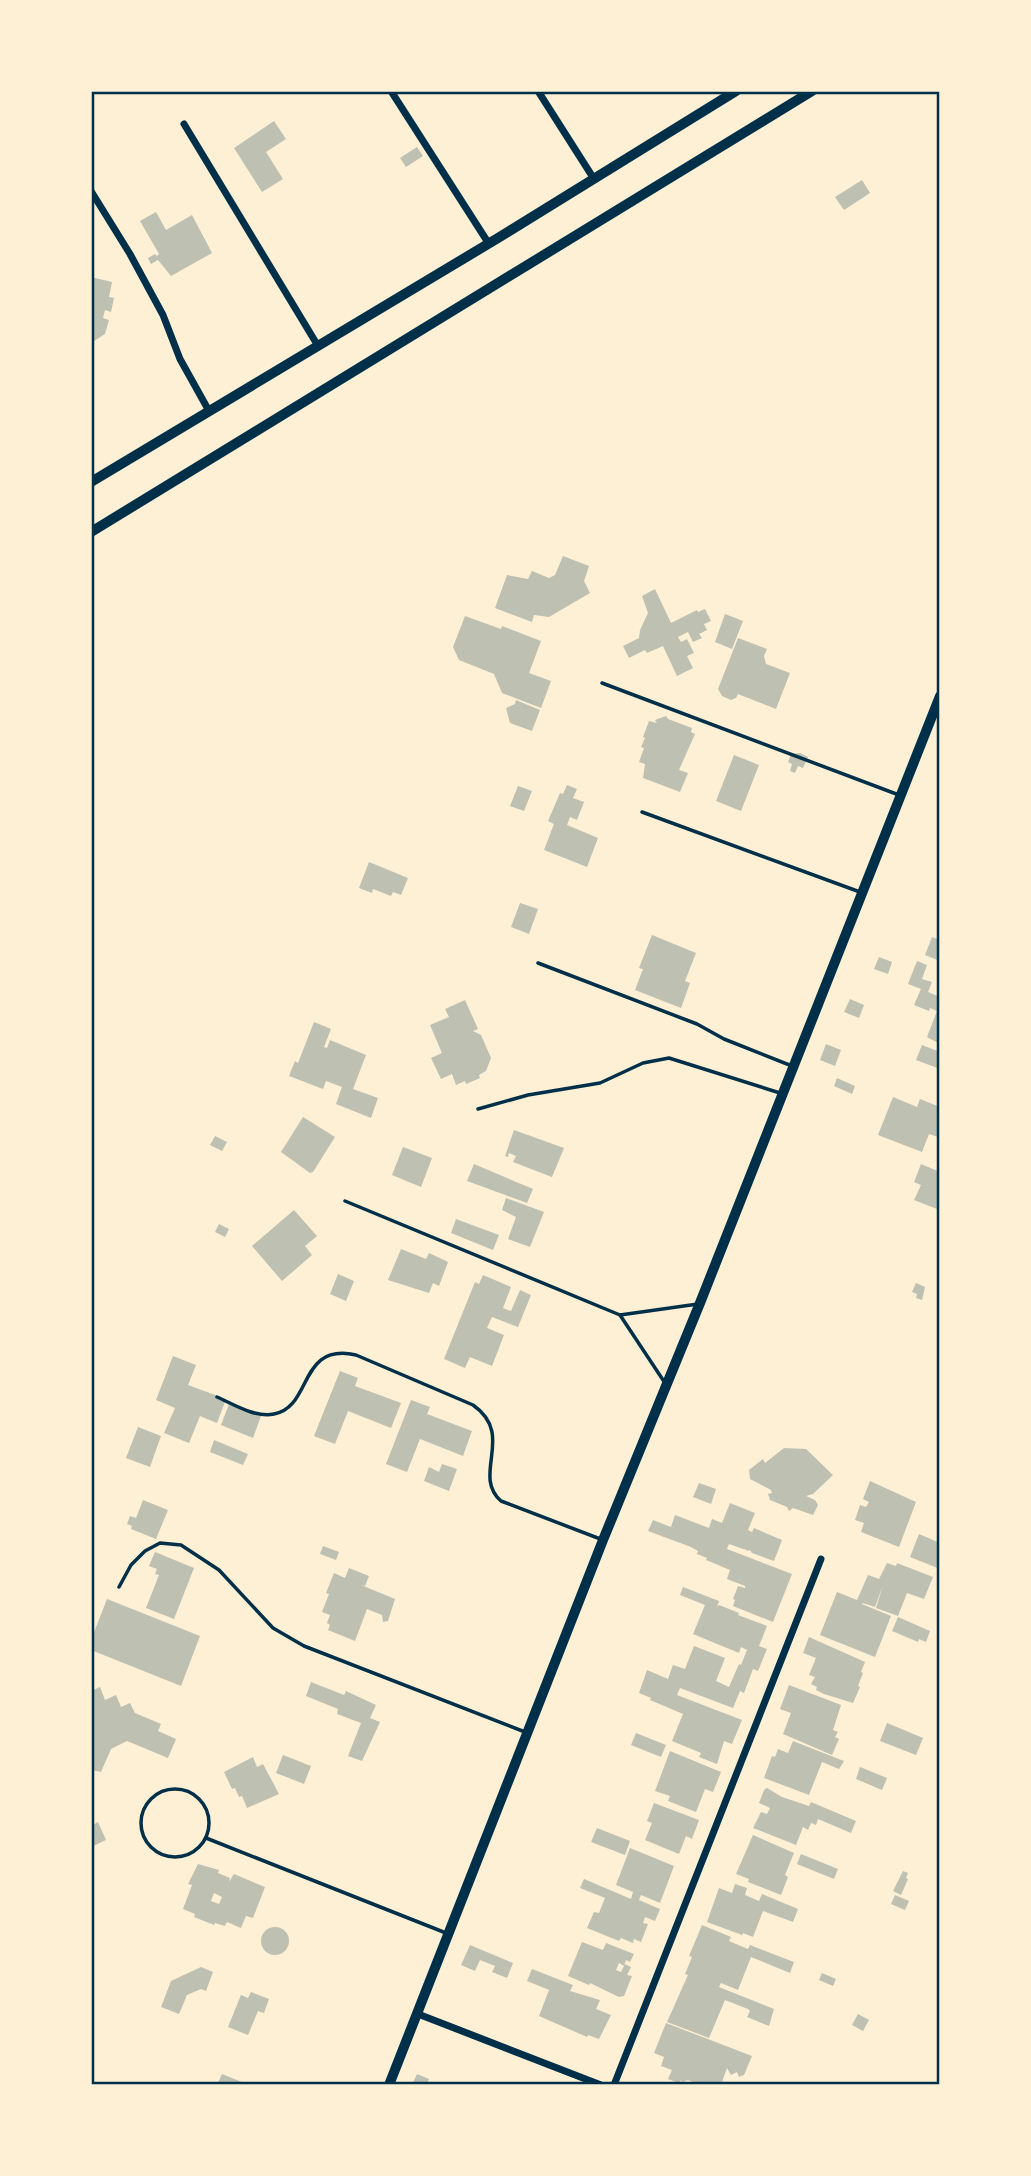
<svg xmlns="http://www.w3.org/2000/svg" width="1031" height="2176" font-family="Montserrat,sans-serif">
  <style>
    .building { fill: #bec0b2; fill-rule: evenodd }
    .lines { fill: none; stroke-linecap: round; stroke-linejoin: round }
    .service { stroke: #003049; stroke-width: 3.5 }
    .minor { stroke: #003049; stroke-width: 7 }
    .tertiary { stroke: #003049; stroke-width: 10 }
    .secondary { stroke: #003049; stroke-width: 10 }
    .neatline { fill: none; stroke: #003049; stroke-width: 2.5 }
  </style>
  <rect width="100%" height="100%" fill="#fdf0d5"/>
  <g class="building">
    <polygon points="274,121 286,139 266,152 283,179 262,192 234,148"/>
    <polygon points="417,147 423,156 406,167 400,158"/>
    <polygon points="862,180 870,193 844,210 835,197"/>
    <polygon points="156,212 166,230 192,215 212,253 171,276 158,260 151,264 148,258 155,254 157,256 159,254 140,221"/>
    <polygon points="91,277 112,282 109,297 114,298 111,312 105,310 103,318 109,320 105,334 91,343"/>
    <polygon points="563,556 589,566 584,581 590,593 549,617 534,615 532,622 495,608 507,575 528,579 532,571 549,578 555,575"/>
    <polygon points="655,589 671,623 697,610 698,612 705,609 711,621 704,624 707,630 699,634 702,638 693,642 688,632 678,637 681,642 687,639 694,653 687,656 693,668 677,676 663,646 647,653 645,650 629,658 623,646 639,638 640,630 648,613 642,596"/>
    <polygon points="725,614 743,621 732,649 715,642"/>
    <polygon points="465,616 501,629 502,626 541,641 529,673 551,681 541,708 502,693 494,674 459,660 453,647"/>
    <polygon points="738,638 767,649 764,656 766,664 790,673 776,709 738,694 736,698 731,700 722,696 718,689"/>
    <polygon points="516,700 540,710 532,731 510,723 506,708 515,704"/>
    <polygon points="666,716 668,719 692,728 691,732 695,734 679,770 688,773 680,792 643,778 645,764 639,762 644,748 641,747 645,738 643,737 649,721 657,723 655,720"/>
    <polygon points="800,753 808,757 803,768 798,766 795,773 790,771 792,764 788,762 791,754"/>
    <polygon points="734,755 759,765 741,811 716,801"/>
    <polygon points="567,785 577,789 573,798 584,802 577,820 570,817 567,825 598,838 587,867 544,850 554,824 548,821 560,793 563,794"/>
    <polygon points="518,786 532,791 524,811 510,806"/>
    <polygon points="369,862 408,878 401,895 393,892 391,896 373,889 372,893 359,888"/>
    <polygon points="520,903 538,909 529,934 511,927"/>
    <polygon points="652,935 696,953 685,981 690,983 681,1008 635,990 643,969 639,968"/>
    <polygon points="932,937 940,940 940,961 925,955"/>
    <polygon points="879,957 892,962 888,974 874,969"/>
    <polygon points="917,961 927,965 922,979 932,982 928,992 940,997 940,1044 927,1037 937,1011 930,1008 929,1011 914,1005 921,989 908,984"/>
    <polygon points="850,999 864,1005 859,1018 844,1012"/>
    <polygon points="465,1000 478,1029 473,1031 481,1035 491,1058 486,1071 479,1075 480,1078 466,1084 465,1081 456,1085 452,1074 441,1079 431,1058 442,1053 430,1025 449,1017 445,1009"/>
    <polygon points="314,1022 331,1029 324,1047 327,1048 330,1040 366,1055 353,1089 378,1098 371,1118 336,1104 342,1087 326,1081 323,1089 289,1076 295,1061 298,1063"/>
    <polygon points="826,1044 841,1050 835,1066 820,1060"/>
    <polygon points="922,1045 940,1052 940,1069 916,1060"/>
    <polygon points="837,1078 855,1086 852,1094 834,1086"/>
    <polygon points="893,1097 917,1107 920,1099 940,1107 940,1132 938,1137 929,1134 922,1152 878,1135"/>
    <polygon points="303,1117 335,1137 313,1172 310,1173 281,1152"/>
    <polygon points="514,1130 564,1148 552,1177 513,1162 516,1156 509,1153 508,1157 505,1156"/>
    <polygon points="215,1136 227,1142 222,1151 210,1145"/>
    <polygon points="403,1147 432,1158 421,1187 392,1175"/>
    <polygon points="474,1164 533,1189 527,1203 467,1181"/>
    <polygon points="921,1164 940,1172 940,1201 937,1209 914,1200 921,1185 914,1182"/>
    <polygon points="506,1198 544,1212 530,1247 508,1239 516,1217 502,1210"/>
    <polygon points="294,1210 317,1236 305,1246 312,1255 282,1281 252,1246"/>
    <polygon points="456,1219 499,1235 493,1250 451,1233"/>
    <polygon points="219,1224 229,1229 225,1237 215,1232"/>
    <polygon points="401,1249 426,1259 429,1253 448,1262 439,1286 433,1283 429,1293 388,1280"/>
    <polygon points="338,1274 354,1281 346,1301 330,1294"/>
    <polygon points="483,1275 511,1287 503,1308 511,1311 520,1290 531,1295 518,1327 492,1317 487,1328 504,1335 492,1366 470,1357 465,1368 444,1359 475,1282 479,1284"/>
    <polygon points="916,1283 925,1287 922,1300 916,1298 917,1294 912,1292"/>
    <polygon points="173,1356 196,1365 188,1385 226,1399 217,1423 200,1416 189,1443 164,1433 175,1408 156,1400"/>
    <polygon points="340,1371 358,1378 355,1386 401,1403 391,1428 348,1411 335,1444 314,1436"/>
    <polygon points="411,1400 430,1407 427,1414 472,1431 463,1456 420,1439 407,1472 386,1464"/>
    <polygon points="229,1404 261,1416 253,1438 221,1425"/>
    <polygon points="138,1427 161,1436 150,1467 126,1458"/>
    <polygon points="214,1440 248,1454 243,1465 210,1452"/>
    <polygon points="784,1448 806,1449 833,1475 813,1494 806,1496 815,1500 818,1505 813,1515 793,1508 789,1511 787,1507 770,1500 768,1494 772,1493 771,1490 750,1479 749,1470 763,1459 765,1463"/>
    <polygon points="442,1464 457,1469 449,1491 424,1481 429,1467 439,1472"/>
    <polygon points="870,1481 916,1502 899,1547 861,1532 864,1523 855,1520 860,1505 866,1507 869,1502 863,1499"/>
    <polygon points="699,1483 716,1489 711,1504 693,1497"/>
    <polygon points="143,1500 168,1510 156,1539 131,1529 132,1526 127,1524 130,1516 136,1518"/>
    <polygon points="730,1503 755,1513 748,1530 752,1532 754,1528 782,1540 774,1561 752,1553 750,1550 749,1551 729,1544 727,1549 792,1574 773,1622 733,1606 735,1600 733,1599 738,1586 745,1588 745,1586 727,1579 730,1570 706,1560 707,1558 697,1554 698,1551 691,1547 648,1531 653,1520 671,1527 675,1515 709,1528 712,1519 722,1523"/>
    <polygon points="919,1534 940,1543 940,1569 910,1557"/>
    <polygon points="323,1546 339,1552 336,1560 320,1554"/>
    <polygon points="155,1552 194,1568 174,1619 146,1608 159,1575 155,1574 157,1569 149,1566"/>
    <polygon points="887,1563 896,1566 897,1563 933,1577 924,1599 907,1593 898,1616 876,1608 883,1585 875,1607 863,1603 862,1604 891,1616 875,1657 820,1635 837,1592 857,1600 868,1575 879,1579"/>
    <polygon points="349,1568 369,1576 365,1586 361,1585 395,1599 388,1621 383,1622 382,1615 367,1609 355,1641 328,1630 330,1625 327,1623 330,1615 322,1612 329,1594 326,1593 334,1573 345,1578"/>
    <polygon points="683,1587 719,1601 717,1607 719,1605 739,1613 738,1615 767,1626 759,1646 767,1649 758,1671 753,1669 744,1693 740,1691 733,1708 680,1688 677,1695 742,1720 732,1744 724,1741 717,1764 699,1757 701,1753 672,1741 683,1714 650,1700 651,1698 639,1693 647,1670 668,1679 673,1665 685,1669 694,1646 725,1658 716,1681 729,1687 739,1664 741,1665 747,1650 741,1647 739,1653 693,1634 705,1605 680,1595"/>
    <polygon points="107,1599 200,1636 181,1686 91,1650 91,1640"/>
    <polygon points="898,1617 930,1631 926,1642 919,1639 918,1642 892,1631"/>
    <polygon points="809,1637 865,1662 861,1672 863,1673 858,1686 860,1687 853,1703 824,1694 816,1690 817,1687 811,1684 815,1677 809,1675 816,1658 803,1653"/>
    <polygon points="311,1682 344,1695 346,1691 376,1705 370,1718 380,1722 362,1761 348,1756 361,1723 337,1714 338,1709 306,1696"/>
    <polygon points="789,1685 841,1705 833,1730 838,1732 835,1737 839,1739 832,1755 783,1734 791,1713 780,1709"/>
    <polygon points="100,1687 105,1700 116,1695 121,1707 130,1703 135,1713 161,1724 158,1731 176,1739 168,1758 127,1741 111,1749 101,1772 91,1770 91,1691"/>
    <polygon points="887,1723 923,1738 916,1755 880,1741"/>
    <polygon points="636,1733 666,1745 661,1757 631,1745"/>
    <polygon points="793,1741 844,1761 839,1769 822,1762 809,1795 764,1778 772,1756 775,1757 778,1749 788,1753"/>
    <polygon points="670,1751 721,1772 713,1792 705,1789 696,1812 668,1801 670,1796 655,1791"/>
    <polygon points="283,1755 311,1766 304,1784 276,1773"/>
    <polygon points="253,1757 257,1767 263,1764 279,1794 247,1808 242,1796 239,1797 235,1788 232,1789 224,1772"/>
    <polygon points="860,1767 887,1778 882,1790 856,1779"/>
    <polygon points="767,1788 782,1797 809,1806 811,1802 856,1821 851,1833 818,1819 816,1825 811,1823 808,1830 803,1827 796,1845 753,1828 761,1812 767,1814 770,1808 759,1803 764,1790"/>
    <polygon points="654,1803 699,1820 692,1839 686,1836 679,1854 645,1840 652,1823 647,1821"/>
    <polygon points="98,1822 106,1840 91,1847 91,1826"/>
    <polygon points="597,1828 630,1841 625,1855 591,1842"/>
    <polygon points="753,1835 794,1853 785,1875 788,1877 781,1895 748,1882 749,1879 736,1874"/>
    <polygon points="630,1848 674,1866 660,1903 641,1895 639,1900 660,1909 655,1921 645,1917 643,1923 648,1924 641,1942 634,1939 633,1943 621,1938 619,1941 587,1928 594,1912 599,1913 605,1898 580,1888 584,1879 631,1899 633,1892 616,1885"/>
    <polygon points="801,1854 838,1869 834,1879 797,1864"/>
    <path d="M198,1864L219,1870L218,1873L230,1878L229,1882L234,1874L265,1887L253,1918L246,1916L241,1928L227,1922L225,1926L215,1923L214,1925L194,1917L195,1914L183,1909L192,1885L188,1884ZM214,1893L222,1897L219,1904L211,1901Z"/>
    <polygon points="903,1871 908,1873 906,1878 908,1879 901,1895 893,1891"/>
    <polygon points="735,1884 747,1888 745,1895 759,1901 762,1894 798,1909 793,1922 763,1911 753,1937 743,1933 742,1935 707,1922 719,1888 732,1893"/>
    <polygon points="895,1895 909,1901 905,1910 891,1904"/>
    <polygon points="702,1925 731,1937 729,1941 736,1944 748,1949 750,1945 794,1962 790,1973 751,1957 738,1990 721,1983 719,1987 774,2009 769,2026 747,2017 750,2011 748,2009 725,2000 709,2038 667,2022 688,1975 685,1974 692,1957 689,1956"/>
    <circle cx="275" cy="1941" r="14"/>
    <polygon points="582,1942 603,1950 606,1943 634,1954 630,1962 626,1960 624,1966 619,1963 616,1970 621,1972 625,1964 631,1967 627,1975 632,1976 624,1996 619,1997 590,1983 589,1985 568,1976"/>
    <polygon points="470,1945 513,1963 507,1978 492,1972 495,1966 480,1960 475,1971 461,1965"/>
    <polygon points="201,1967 213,1972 206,1991 201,1989 187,1995 179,2014 161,2007 171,1981"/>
    <polygon points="532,1969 573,1985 570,1991 600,2000 596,2009 611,2015 599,2039 588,2035 587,2037 539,2016 549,1990 527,1981"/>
    <polygon points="822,1973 836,1979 833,1986 819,1980"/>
    <polygon points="251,1992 269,1999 264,2013 258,2011 248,2035 228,2027 241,1995 248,1998"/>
    <polygon points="858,2014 869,2020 863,2031 852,2025"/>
    <polygon points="666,2023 752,2056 744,2075 739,2077 737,2072 731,2075 727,2068 721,2085 702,2085 688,2080 682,2082 681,2080 679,2083 668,2079 672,2070 661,2066 664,2057 654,2053"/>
    <polygon points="222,2074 242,2082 241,2085 217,2085"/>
    <polygon points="417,2074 429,2079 427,2085 412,2085"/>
  </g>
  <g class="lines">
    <g class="service">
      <polyline points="602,683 899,795"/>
      <polyline points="642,812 860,892"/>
      <polyline points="538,963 697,1024 724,1039 792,1066"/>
      <polyline points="478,1109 528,1095 600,1083 643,1063 669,1058 780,1093"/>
      <polyline points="345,1201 620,1315 698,1304"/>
      <polyline points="620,1315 665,1383"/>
      <path d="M217,1397C233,1404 255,1418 274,1414C313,1407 298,1342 356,1355L473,1405C516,1435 471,1475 501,1501L603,1540"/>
      <polyline points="119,1587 131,1565 145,1551 160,1543 181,1545 219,1570 273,1628 304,1646 525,1732"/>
      <circle cx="175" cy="1823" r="34"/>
      <polyline points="206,1838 446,1933"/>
    </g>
    <g class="minor">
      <polyline points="391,91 489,244"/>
      <polyline points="538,91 594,179"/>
      <polyline points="184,124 318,346"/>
      <polyline points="91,191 130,254 163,315 180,359 209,411"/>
      <polyline points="418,2014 601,2085"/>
      <polyline points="614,2085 821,1559"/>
    </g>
    <polyline class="tertiary" points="389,2085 603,1540 700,1303 940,696"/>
    <g class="secondary">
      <polyline points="91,482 498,238 736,91"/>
      <polyline points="91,532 812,91"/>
    </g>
  </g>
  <rect width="1031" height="2176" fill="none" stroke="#fdf0d5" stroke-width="186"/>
  <rect x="93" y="93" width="845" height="1990" class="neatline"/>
</svg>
